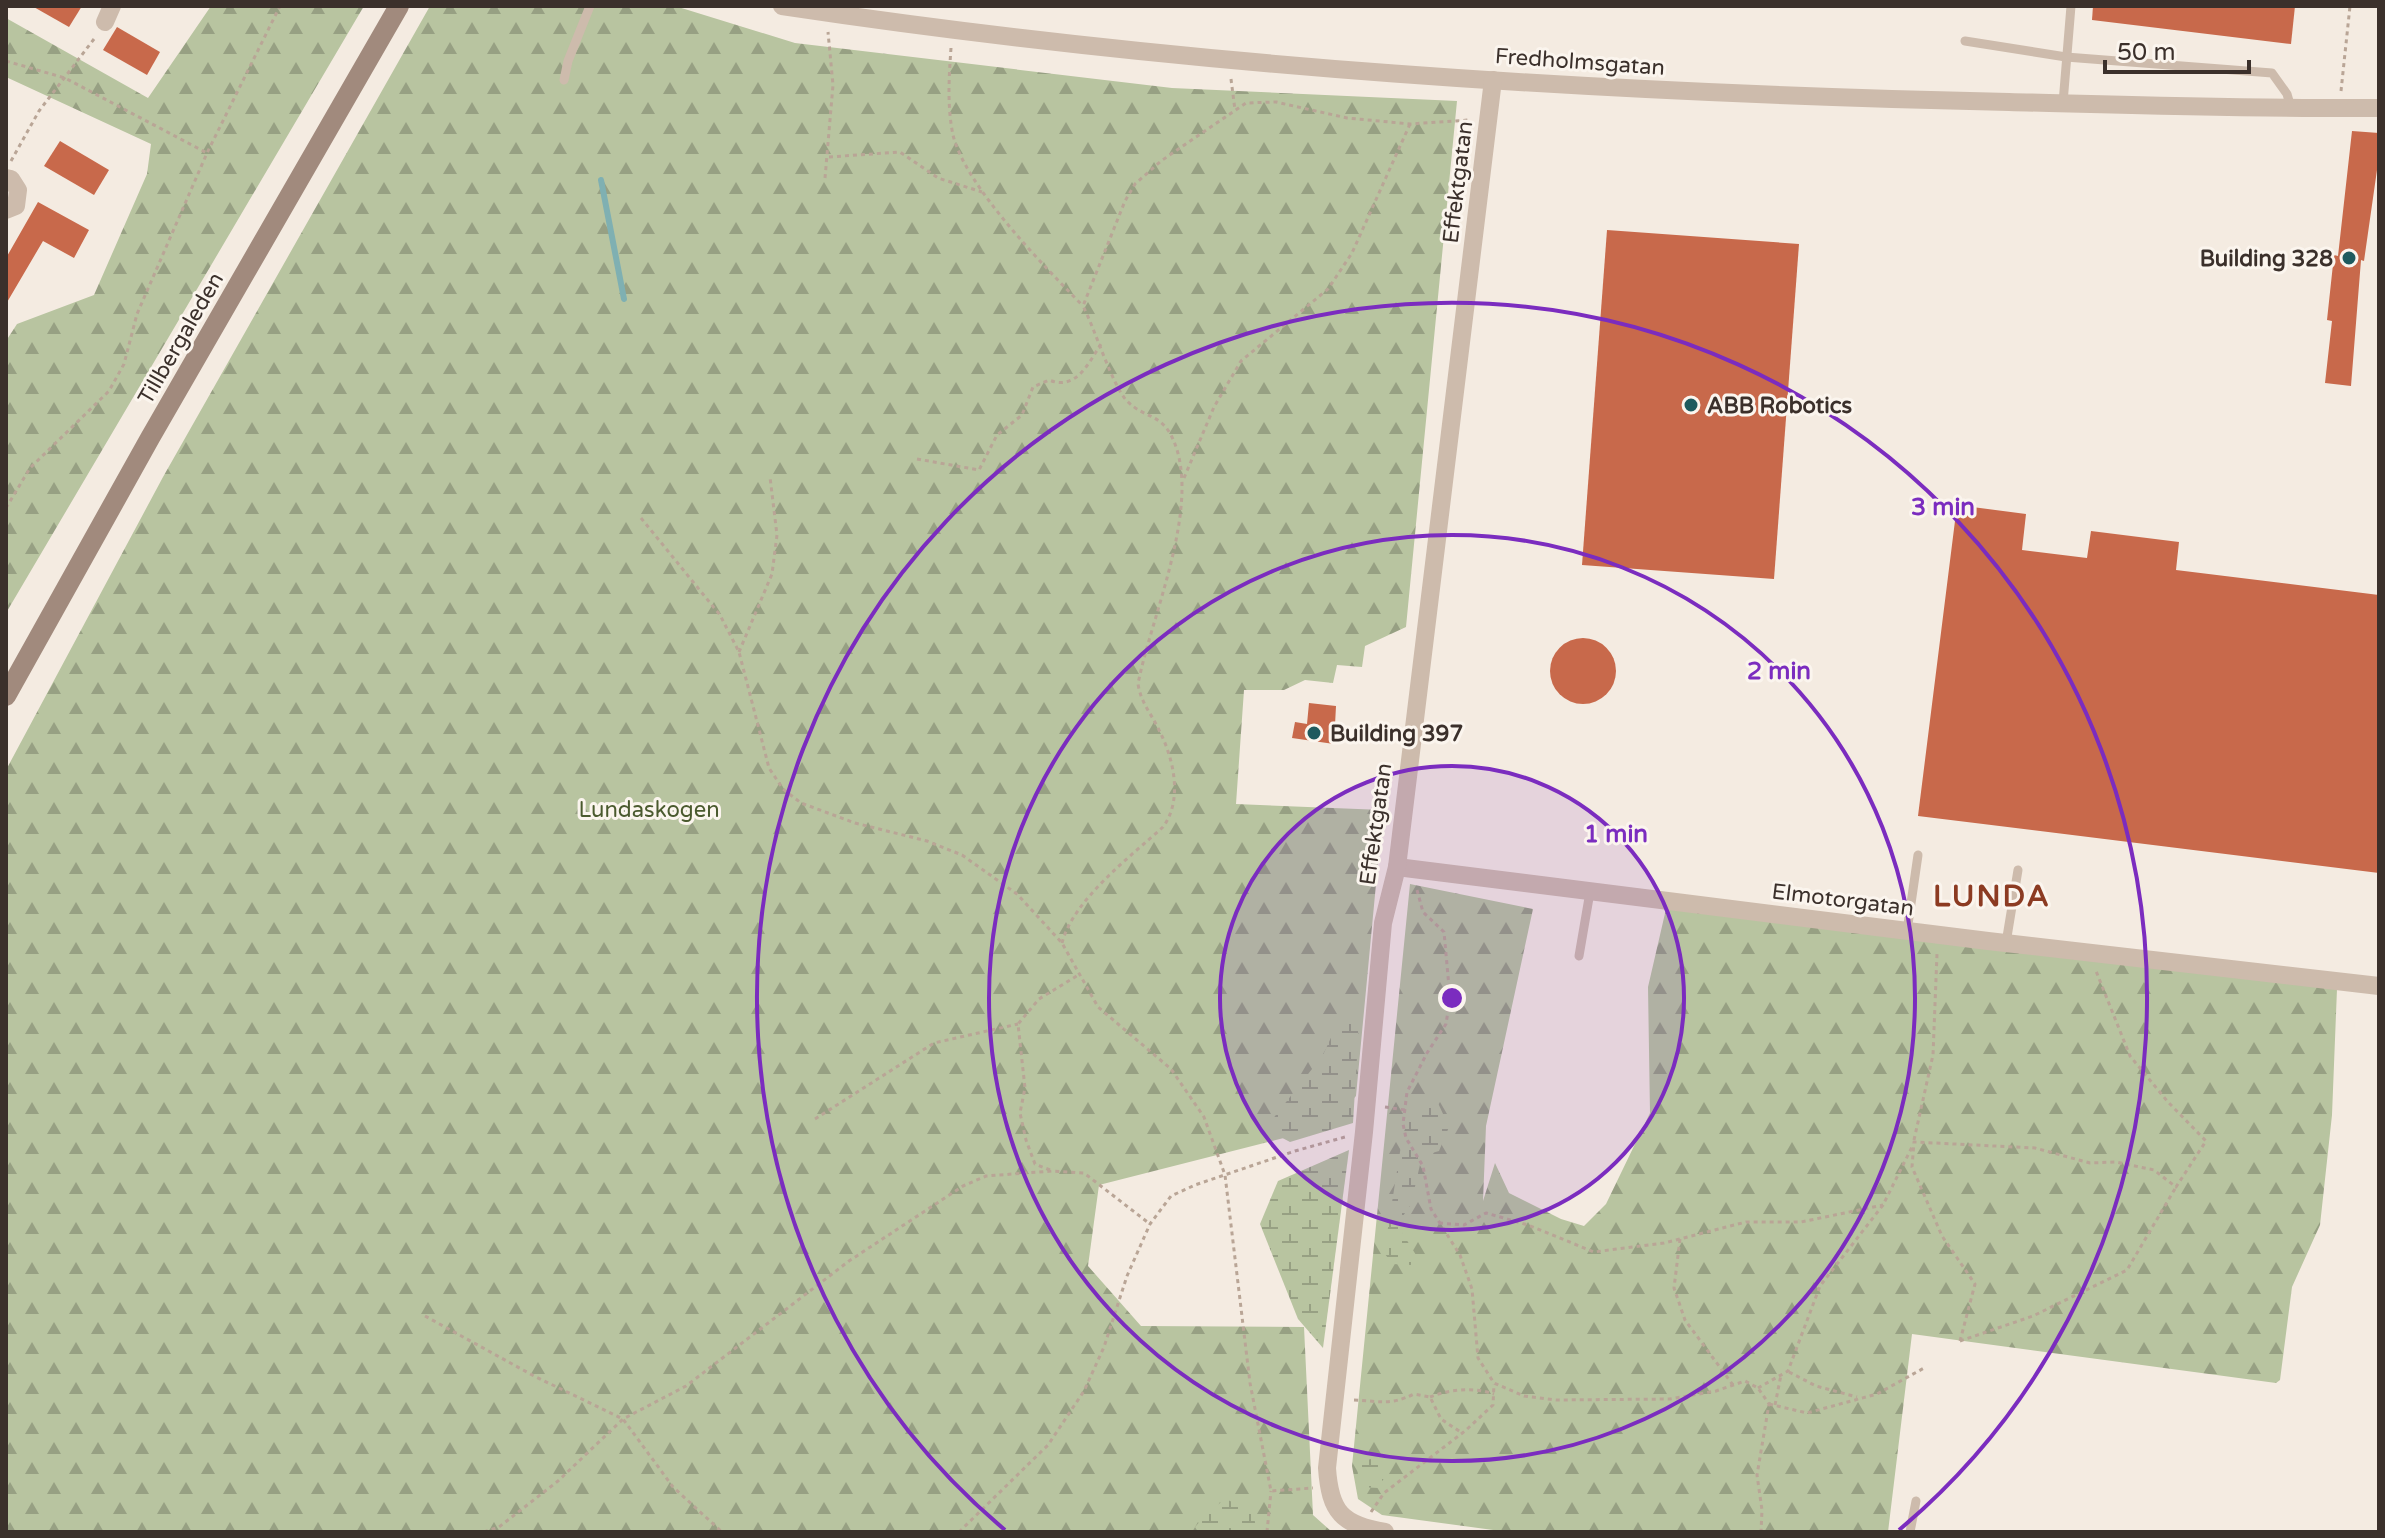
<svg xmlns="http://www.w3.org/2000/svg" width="2385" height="1538" font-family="'Varela Round',sans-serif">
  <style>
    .forest { fill: url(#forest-firs) }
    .wetland { fill: url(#wetland-marsh) }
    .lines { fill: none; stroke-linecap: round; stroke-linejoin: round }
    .stream { stroke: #7fb0b2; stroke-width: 6 }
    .building { fill: #c8694b }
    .path { stroke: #b9a596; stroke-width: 3; stroke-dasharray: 4 4; stroke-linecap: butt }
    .service { stroke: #cdbbac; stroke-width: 9 }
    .minor { stroke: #cdbbac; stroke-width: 18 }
    .secondary { stroke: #a18a7d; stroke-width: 20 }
    .ring { fill: none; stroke: #7b2cbf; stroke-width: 4 }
    .poi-dot { fill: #1f5a5e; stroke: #fbf5ee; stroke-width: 3 }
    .labels { text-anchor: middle; stroke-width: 6; stroke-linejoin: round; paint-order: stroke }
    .street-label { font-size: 22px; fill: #3b302b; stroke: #fbf5ee }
    .poi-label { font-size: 22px; font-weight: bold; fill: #3b302b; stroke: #fbf5ee; text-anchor: start }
    .park-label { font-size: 22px; fill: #4a5a2e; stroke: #fbf5ee }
    .district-label { font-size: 30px; font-weight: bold; letter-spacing: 2px; fill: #8c3b22; stroke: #fbf5ee }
    .centre { fill: #7b2cbf; stroke: #fbf5ee; stroke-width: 4 }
    .ring-label { font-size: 24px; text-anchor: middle; font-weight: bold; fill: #7b2cbf; stroke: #fbf5ee; stroke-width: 6; stroke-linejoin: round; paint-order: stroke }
  </style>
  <defs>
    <pattern id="forest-firs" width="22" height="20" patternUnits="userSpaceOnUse" patternTransform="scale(2)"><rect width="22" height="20" fill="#b8c4a0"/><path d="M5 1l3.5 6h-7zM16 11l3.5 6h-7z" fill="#97a083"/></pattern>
    <pattern id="wetland-marsh" width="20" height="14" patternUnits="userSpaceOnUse" patternTransform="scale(2)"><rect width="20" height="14" fill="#b8c4a0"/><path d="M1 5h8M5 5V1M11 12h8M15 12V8" fill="none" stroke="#97a083"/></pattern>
  </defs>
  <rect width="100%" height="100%" fill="#f4ebe1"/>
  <g class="forest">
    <polygon points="211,6 364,6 6,613 6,341 17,324 94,295 147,174 151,144 6,77 6,18 148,98"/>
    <polygon points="430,6 675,6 795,43 1172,88 1457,101 1406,627 1365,646 1362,667 1337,665 1333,683 1305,680 1284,690 1244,690 1236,804 1383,810 1356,1096 1327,1127 1099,1185 1088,1266 1141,1326 1304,1327 1313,1515 1332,1532 6,1532 6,770 163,477"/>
    <polygon points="1410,884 1533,909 1486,1126 1483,1201 1495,1163 1509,1193 1561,1219 1584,1226 1606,1204 1650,1113 1648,987 1666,909 2337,989 2332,1115 2320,1225 2292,1287 2280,1380 2276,1383 1912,1334 1888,1532 1508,1532 1382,1515 1358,1499 1352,1466"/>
  </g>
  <g class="wetland">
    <polygon points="1346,1005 1359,1024 1353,1123 1290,1142 1265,1129 1323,1055"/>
    <polygon points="1438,1103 1449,1127 1439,1151 1422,1156 1411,1204 1401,1219 1403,1234 1416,1255 1411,1265 1393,1264 1384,1253 1403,1133 1417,1107"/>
    <polygon points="1349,1150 1323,1348 1298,1319 1260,1224 1278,1181"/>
    <polygon points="1371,1459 1389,1470 1378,1488 1359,1487 1357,1463"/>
    <polygon points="1226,1499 1254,1513 1256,1532 1198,1532 1195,1527 1210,1510"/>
  </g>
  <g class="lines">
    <polyline class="stream" points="601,180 624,299"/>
  </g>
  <g class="building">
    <polygon points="32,6 82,6 69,27"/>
    <polygon points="2093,6 2295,6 2291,44 2092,20"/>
    <polygon points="117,27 160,52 147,75 103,50"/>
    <polygon points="2352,131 2379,133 2379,156 2364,261 2361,260 2351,386 2325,383 2332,321 2327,320 2334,255 2338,256"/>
    <polygon points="60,141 109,170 94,195 44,166"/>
    <polygon points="38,202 89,230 74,258 43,241 6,304 6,258"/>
    <polygon points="1607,230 1799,244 1774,579 1582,565"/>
    <polygon points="1957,505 2026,514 2022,550 2087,558 2091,531 2179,542 2176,570 2379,595 2379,873 1918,816"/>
    <circle cx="1583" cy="671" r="33"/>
    <polygon points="1309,703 1336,706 1334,744 1292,738 1295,722 1307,724"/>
  </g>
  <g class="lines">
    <g class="path">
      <path d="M951,48C949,77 947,106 953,135C965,186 1045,267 1083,306"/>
      <polyline points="6,61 65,78 207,153"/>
      <polyline points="1231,79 1235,110"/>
      <polyline points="2341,91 2350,6"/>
      <polyline points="829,157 900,152 938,178 982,192"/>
      <polyline points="11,161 39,111 94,39"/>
      <polyline points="825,178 833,85 828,32"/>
      <path d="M917,459L979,470L997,435L1022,415L1033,387L1049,380C1076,391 1088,364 1101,344"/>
      <polyline points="1184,478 1214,407 1241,361 1328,289 1352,253 1410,124"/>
      <polyline points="6,508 30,468 109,391 124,364 137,314 207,153 280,6"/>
      <polyline points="641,518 720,615 739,652 769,768 783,789 801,803 855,823 927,841 962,855 1017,894 1062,943 1098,1007 1171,1069 1204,1117 1225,1175 1250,1383 1271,1491 1313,1488"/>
      <polyline points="739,652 772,574 777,535 770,477"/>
      <polyline points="1417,890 1423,912 1444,932 1450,998 1446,1024 1427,1053 1407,1092 1403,1124 1406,1138 1423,1166 1431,1209 1460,1255 1472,1289 1478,1358 1494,1383 1524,1396 1556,1400 1670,1399 1716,1391 1745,1381 1758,1388 1769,1404 1757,1475 1762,1510 1761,1532"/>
      <path d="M1062,943C1073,900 1130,857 1163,827C1183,800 1174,759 1159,730C1151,713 1141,703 1138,684C1151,617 1200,510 1175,444C1163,412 1146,420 1127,401C1112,385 1095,329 1083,306L1125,201L1135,184L1161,161L1246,103L1276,102L1347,118L1410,124L1469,120"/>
      <polyline points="1385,1107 1405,1110"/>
      <polyline points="815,1119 934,1043 1018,1024"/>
      <polyline points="1914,1140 1933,1055 1937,954"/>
      <polyline points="1050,1170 1035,1164 1026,1140 1020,1113 1025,1088 1018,1024 1039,999 1080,974"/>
      <polyline points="1439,1223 1464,1225 1486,1213 1528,1225 1594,1252 1664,1243 1746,1222 1801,1222 1883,1205"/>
      <polyline points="1680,1239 1674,1288 1685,1320 1733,1385"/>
      <polyline points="425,1316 534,1376 623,1419 673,1487 722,1532"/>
      <polyline points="1960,1341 1975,1284 1942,1236 1912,1167 1914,1142 2035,1148 2090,1163 2116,1162 2154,1170 2176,1187 2206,1141 2168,1102 2130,1056 2096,971"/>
      <polyline points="1960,1341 2033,1316 2127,1270 2176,1187"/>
      <polyline points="1789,1372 1816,1386 1857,1397"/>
      <polyline points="1758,1388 1788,1371 1820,1286 1883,1205 1912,1147"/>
      <path d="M1430,1397C1450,1389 1474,1387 1494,1394"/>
      <path d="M1354,1400C1381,1401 1389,1406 1414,1394L1430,1397L1441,1419L1462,1433"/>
      <polyline points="1769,1404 1807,1413 1877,1394 1924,1368"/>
      <polyline points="1775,1405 1781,1375"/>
      <polyline points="1371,1512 1384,1493 1465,1431 1493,1405 1494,1384"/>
      <polyline points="484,1532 499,1527 558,1481 623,1419 686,1386 849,1261 963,1186 986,1176 1053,1171 1084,1173 1150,1224"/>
      <polyline points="959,1532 1048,1445 1084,1391 1104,1347 1127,1276 1150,1224 1171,1196 1195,1185 1295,1151 1345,1137"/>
      <polyline points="1267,1532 1271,1491"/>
    </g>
    <g class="service">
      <polyline points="1965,41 2066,57 2272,73 2287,94 2291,108"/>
      <polyline points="564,80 568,61 590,6"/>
      <polyline points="2063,103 2071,6"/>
      <polyline points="1907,931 1918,855"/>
      <polyline points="2006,943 2018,870"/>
      <polyline points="1579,956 1590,892"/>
      <polyline points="1910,1532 1916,1501"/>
    </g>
    <g class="minor">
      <path d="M782,6C1188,67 1599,93 2009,102C2132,105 2256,109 2379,108"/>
      <polyline points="105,22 112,6"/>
      <polyline points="6,178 11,179 18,190 16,206 6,210"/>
      <polyline points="1397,867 1988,941 2379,986"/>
      <path d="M1385,1532C1342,1525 1330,1512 1327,1468L1364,1132L1383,923L1397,867L1493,80"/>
    </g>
    <polyline class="secondary" points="6,696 150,438 399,6"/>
  </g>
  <circle cx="1452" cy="998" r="232" fill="#7b2cbf" fill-opacity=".12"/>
  <g class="ring">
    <circle cx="1452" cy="998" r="232"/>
    <circle cx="1452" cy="998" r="463"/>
    <path d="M1005 1530A695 695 0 1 1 1899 1530"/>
  </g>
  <g class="poi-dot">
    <circle cx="2349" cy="258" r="8"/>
    <circle cx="1691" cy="405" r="8"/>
    <circle cx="1314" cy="733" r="8"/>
  </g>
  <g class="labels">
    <g class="street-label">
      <text transform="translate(1580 61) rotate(4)" y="8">Fredholmsgatan</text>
      <text transform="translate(1457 182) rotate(-83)" y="8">Effektgatan</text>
      <text transform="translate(180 338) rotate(-60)" y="8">Tillbergaleden</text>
      <text transform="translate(1375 824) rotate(-82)" y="8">Effektgatan</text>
      <text transform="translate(1843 899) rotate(7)" y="8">Elmotorgatan</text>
    </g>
    <g class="poi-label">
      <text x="2333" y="266" text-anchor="end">Building 328</text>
      <text x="1707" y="413">ABB Robotics</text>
      <text x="1330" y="741">Building 397</text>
    </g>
    <g class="park-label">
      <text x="649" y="817">Lundaskogen</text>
    </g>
    <g class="district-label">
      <text x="1992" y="906">LUNDA</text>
    </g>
  </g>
  <circle cx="1452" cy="998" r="12" class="centre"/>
  <g class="ring-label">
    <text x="1943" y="515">3 min</text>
    <text x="1779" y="679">2 min</text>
    <text x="1616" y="842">1 min</text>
  </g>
  <rect width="2385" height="1538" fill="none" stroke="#3b302b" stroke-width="16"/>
  <path d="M2105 60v12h144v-12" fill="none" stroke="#3b302b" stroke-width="4"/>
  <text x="2117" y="60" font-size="24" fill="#3b302b" stroke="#fbf5ee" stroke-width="6" paint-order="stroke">50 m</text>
</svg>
